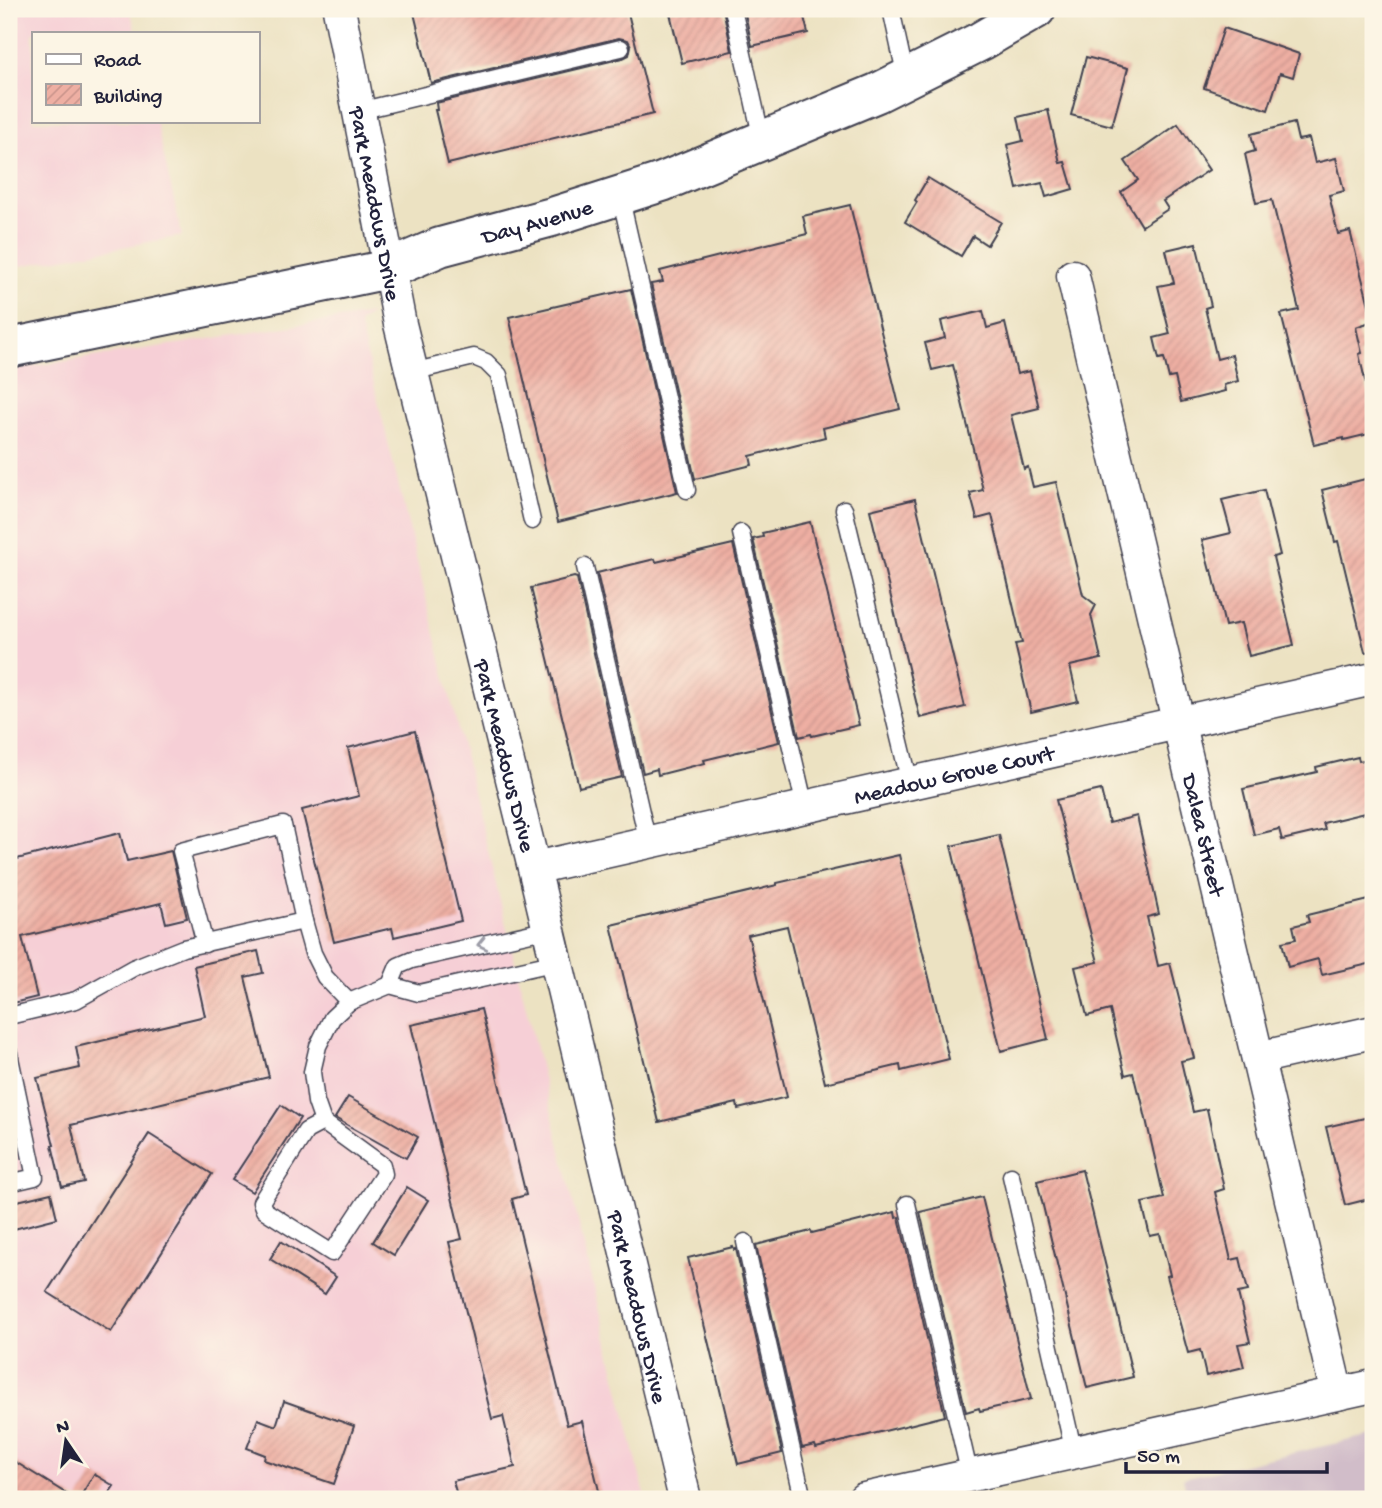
<svg xmlns="http://www.w3.org/2000/svg" width="1382" height="1508" font-family="'Gochi Hand',sans-serif">
  <style>
    .built { fill: #f6cfd6 }
    .industrial { fill: #d1bdc9 }
    .building { fill: url(#building-hatch) }
    .lines { fill: none; stroke-linecap: round; stroke-linejoin: round }
    .lane-casing { stroke: #403f4f; stroke-width: 19 }
    .street-casing { stroke: #403f4f; stroke-width: 35 }
    .secondary-casing { stroke: #403f4f; stroke-width: 42 }
    .lane { stroke: #fff; stroke-width: 16 }
    .street { stroke: #fff; stroke-width: 32 }
    .secondary { stroke: #fff; stroke-width: 38 }
    .oneway { stroke: #9c9ca7 }
    .labels { text-anchor: middle; stroke-width: 6; stroke-linejoin: round; paint-order: stroke }
    .street-label { font-size: 23px; fill: #22223b; stroke: #fcf5e5 }
  </style>
  <defs>
    <pattern id="building-hatch" width="6" height="6" patternUnits="userSpaceOnUse" patternTransform="scale(1.75)"><rect width="6" height="6" fill="#eeafa3"/><path d="M-1 1l2-2M0 6l6-6M5 7l2-2" fill="none" stroke="#cc968d"/></pattern>
  </defs>
  <rect width="100%" height="100%" fill="#fcf5e5"/>
  <filter id="ink" filterUnits="userSpaceOnUse"><feTurbulence type="fractalNoise" baseFrequency=".0143" numOctaves="2"/><feDisplacementMap in="SourceGraphic" scale="14" xChannelSelector="R" yChannelSelector="G"/><feConvolveMatrix kernelMatrix="1 2 1 2 8 2 1 2 1" color-interpolation-filters="sRGB"/></filter>
  <filter id="wash" filterUnits="userSpaceOnUse"><feTurbulence type="fractalNoise" baseFrequency=".00686" numOctaves="4" result="noise"/><feDisplacementMap in="SourceGraphic" scale="28" xChannelSelector="R" yChannelSelector="G"/><feGaussianBlur stdDeviation="1.57" result="paint"/><feColorMatrix in="noise" values="0 0 0 0 0 0 0 0 0 0 0 0 0 0 0 0 0 1.4 0 .05"/><feComposite in="paint" operator="in"/></filter>
  <g filter="url(#wash)">
    <rect width="100%" height="100%" fill="#ece2c2"/>
    <g class="built">
      <polygon points="9,9 130,9 136,33 33,33 33,121 156,121 182,236 9,268"/>
      <polygon points="371,314 359,323 646,1499 9,1499 9,370"/>
    </g>
    <polygon class="industrial" points="1373,1435 1373,1499 1188,1499 1183,1478"/>
    <g id="blocks">
      <g class="building">
        <polygon points="413,9 627,9 653,114 448,164 435,110 437,110 436,103 623,58 629,55 631,46 628,40 619,38 431,83"/>
        <polygon points="669,9 723,9 732,51 682,63"/>
        <polygon points="744,9 802,9 808,33 752,46"/>
        <polygon points="1224,28 1299,54 1293,77 1280,73 1268,110 1204,88"/>
        <polygon points="1086,57 1128,68 1112,126 1071,115"/>
        <polygon points="1048,110 1060,163 1065,162 1073,189 1046,197 1042,183 1017,189 1007,145 1023,141 1018,117"/>
        <polygon points="1294,123 1298,140 1309,138 1315,163 1336,158 1344,191 1329,195 1338,234 1350,231 1373,321 1356,327 1362,353 1359,354 1370,402 1373,402 1373,433 1344,440 1344,438 1314,445 1281,314 1299,310 1272,200 1256,203 1245,154 1255,151 1251,134"/>
        <polygon points="1178,124 1209,170 1163,201 1168,209 1142,226 1121,192 1138,180 1125,161"/>
        <polygon points="928,178 1001,222 987,245 973,236 961,256 905,222 917,202 915,200"/>
        <polygon points="850,205 900,409 823,428 825,437 750,456 752,465 695,479 651,284 663,282 660,271 807,234 803,216"/>
        <polygon points="1196,243 1211,306 1205,308 1217,359 1232,355 1238,381 1224,385 1225,391 1181,402 1175,377 1169,378 1164,358 1159,359 1154,338 1170,334 1158,286 1174,283 1166,250"/>
        <polygon points="631,289 677,492 558,522 509,317"/>
        <polygon points="983,311 987,328 1005,323 1017,374 1030,371 1039,408 1011,415 1024,469 1028,467 1033,487 1056,482 1083,595 1096,605 1091,615 1101,659 1070,666 1078,701 1031,712 1015,644 1022,643 992,515 977,519 970,493 983,490 953,365 932,370 925,343 945,338 941,321"/>
        <polygon points="1373,477 1373,651 1365,652 1338,541 1335,542 1322,490"/>
        <polygon points="1264,490 1280,555 1273,557 1294,645 1249,656 1241,623 1225,626 1212,570 1210,571 1202,540 1231,533 1222,500"/>
        <polygon points="915,499 965,707 920,718 870,510"/>
        <polygon points="810,522 859,725 812,736 811,734 799,737 753,539 763,537 762,533"/>
        <polygon points="733,544 779,742 704,760 705,763 658,775 657,769 643,773 597,573 655,559 656,562"/>
        <polygon points="574,577 577,578 622,777 579,787 531,588"/>
        <polygon points="415,731 461,921 394,937 392,928 334,942 302,810 359,796 348,748"/>
        <polygon points="1358,757 1359,761 1373,758 1373,811 1323,823 1325,830 1282,840 1279,829 1254,835 1243,789 1317,772 1316,767"/>
        <polygon points="1101,790 1109,823 1137,816 1159,914 1147,917 1158,966 1170,963 1194,1058 1181,1061 1193,1112 1207,1109 1224,1189 1215,1192 1231,1260 1240,1258 1248,1291 1238,1293 1250,1342 1238,1344 1244,1367 1206,1376 1200,1350 1188,1353 1167,1276 1170,1275 1160,1234 1150,1236 1142,1203 1164,1198 1140,1093 1138,1093 1133,1073 1125,1075 1110,1010 1087,1016 1075,967 1098,962 1056,800"/>
        <polygon points="120,833 127,861 171,851 187,918 166,923 161,903 22,937 37,997 9,1004 9,861"/>
        <polygon points="999,835 1048,1039 1001,1051 951,846"/>
        <polygon points="899,855 949,1059 901,1071 900,1065 825,1083 787,926 748,935 787,1097 738,1109 737,1103 659,1122 611,925 777,885 777,883"/>
        <polygon points="1373,899 1373,963 1322,975 1318,959 1288,967 1282,942 1296,939 1293,926 1309,922 1307,915"/>
        <polygon points="258,951 263,973 245,977 269,1077 71,1125 84,1182 62,1187 52,1145 54,1145 37,1078 80,1068 76,1047 205,1016 194,966"/>
        <polygon points="481,1009 526,1195 512,1199 567,1425 582,1421 601,1499 458,1499 453,1481 515,1467 503,1416 492,1419 449,1242 462,1239 411,1025"/>
        <polygon points="348,1097 418,1137 406,1158 335,1118"/>
        <polygon points="281,1105 300,1118 252,1192 232,1180"/>
        <polygon points="1373,1116 1373,1198 1345,1205 1326,1127"/>
        <polygon points="149,1134 212,1174 111,1332 47,1292"/>
        <polygon points="1082,1170 1133,1377 1087,1388 1037,1181"/>
        <polygon points="407,1187 428,1200 394,1255 373,1242"/>
        <polygon points="51,1193 57,1218 14,1229 9,1203"/>
        <polygon points="982,1197 1031,1399 980,1411 979,1408 966,1412 920,1212"/>
        <polygon points="895,1212 896,1218 899,1217 945,1416 816,1448 815,1445 802,1448 756,1245 811,1231 812,1233"/>
        <polygon points="281,1241 336,1277 325,1294 270,1259"/>
        <polygon points="733,1247 734,1250 736,1249 782,1453 738,1464 688,1258"/>
        <polygon points="284,1401 354,1426 334,1484 264,1460 265,1455 247,1448 258,1419 276,1426"/>
        <polygon points="9,1458 75,1499 9,1499"/>
        <polygon points="94,1474 114,1486 105,1499 79,1499"/>
      </g>
    </g>
  </g>
  <g filter="url(#ink)">
    <use href="#blocks" fill-opacity="0" stroke="#403f4f" stroke-width="2"/>
    <g class="lines">
      <g class="lane-casing">
        <g id="lane">
          <polyline points="733,9 762,140"/>
          <polyline points="891,9 906,78"/>
          <polyline points="359,111 621,48"/>
          <polyline points="620,195 687,490"/>
          <polyline points="412,372 474,357 486,362 499,375 532,521"/>
          <polyline points="844,509 910,783"/>
          <polyline points="741,533 805,807"/>
          <polyline points="585,567 648,843"/>
          <polyline points="549,929 412,960 398,966 390,985 419,993 557,962"/>
          <polyline points="205,944 181,851 283,825 304,921"/>
          <polyline points="9,1016 76,1000 133,968 183,948 304,921 313,953 325,977 349,1002"/>
          <polyline points="9,1053 35,1177 9,1183"/>
          <polyline points="323,1122 306,1131 261,1202 264,1210 332,1253 384,1174 382,1165 323,1122 316,1102 312,1072 318,1046 332,1018 349,1002 390,985"/>
          <polyline points="1011,1176 1074,1453"/>
          <polyline points="907,1204 970,1476"/>
          <polyline points="745,1242 803,1499"/>
        </g>
      </g>
      <g class="street-casing">
        <g id="street">
          <path id="s1" d="M339,9L400,324L534,868L685,1499"/>
          <path id="s2" d="M1073,276L1337,1394"/>
          <path id="s3" d="M534,868L1373,679"/>
          <polyline points="1258,1058 1373,1032"/>
          <polyline points="864,1499 1373,1386"/>
        </g>
      </g>
      <g class="secondary-casing">
        <g id="secondary">
          <path id="s4" d="M9,348L389,269L440,247L552,217L662,182L877,93L981,41L1036,9"/>
        </g>
      </g>
      <use href="#lane" class="lane"/>
      <use href="#street" class="street"/>
      <use href="#secondary" class="secondary"/>
    </g>
    <defs><path id="oneway-chevron" d="M-2-3.5L2.5 0L-2 3.5" fill="none" stroke-width="1.6" stroke-linecap="round" stroke-linejoin="round" transform="scale(1.75)"/></defs>
    <use class="oneway" href="#oneway-chevron" transform="translate(482 944) rotate(167)"/>
  </g>
  <g class="labels">
    <g class="street-label">
      <text dy="8" stroke="none"><textPath href="#s1" startOffset="198">Park Meadows Drive</textPath></text>
      <text dy="8" stroke="none"><textPath href="#s4" startOffset="544">Day Avenue</textPath></text>
      <text dy="8" stroke="none"><textPath href="#s1" startOffset="765">Park Meadows Drive</textPath></text>
      <text dy="8" stroke="none"><textPath href="#s3" startOffset="430">Meadow Grove Court</textPath></text>
      <text dy="8" stroke="none"><textPath href="#s2" startOffset="574">Dalea Street</textPath></text>
      <text dy="8" stroke="none"><textPath href="#s1" startOffset="1332">Park Meadows Drive</textPath></text>
    </g>
  </g>
  <rect width="1382" height="1508" fill="none" stroke="#fcf5e5" stroke-width="35"/>
  <rect x="32" y="32" width="228" height="91" fill="#fcf5e5" stroke="#a5a1a1" stroke-width="2"/>
  <rect x="46" y="54" width="35" height="10" fill="#ffffff" stroke="#a5a1a1" stroke-width="2"/>
  <text x="94" y="66" font-size="21" fill="#22223b">Road</text>
  <rect x="46" y="84" width="35" height="21" fill="url(#building-hatch)" stroke="#a5a1a1" stroke-width="2"/>
  <text x="94" y="102" font-size="21" fill="#22223b">Building</text>
  <g transform="translate(66 1441) rotate(347)" stroke="#fcf5e5" stroke-width="5" paint-order="stroke">
  <path d="M0-5L12 26L0 18L-12 26Z" fill="#22223b"/>
  <text y="-10" font-size="19" font-weight="bold" text-anchor="middle" fill="#22223b">N</text>
  </g>
  <path d="M1126 1462v10h201v-10" fill="none" stroke="#22223b" stroke-width="3.5"/>
  <text x="1137" y="1462" font-size="21" fill="#22223b" stroke="#fcf5e5" stroke-width="5" paint-order="stroke">50 m</text>
</svg>
